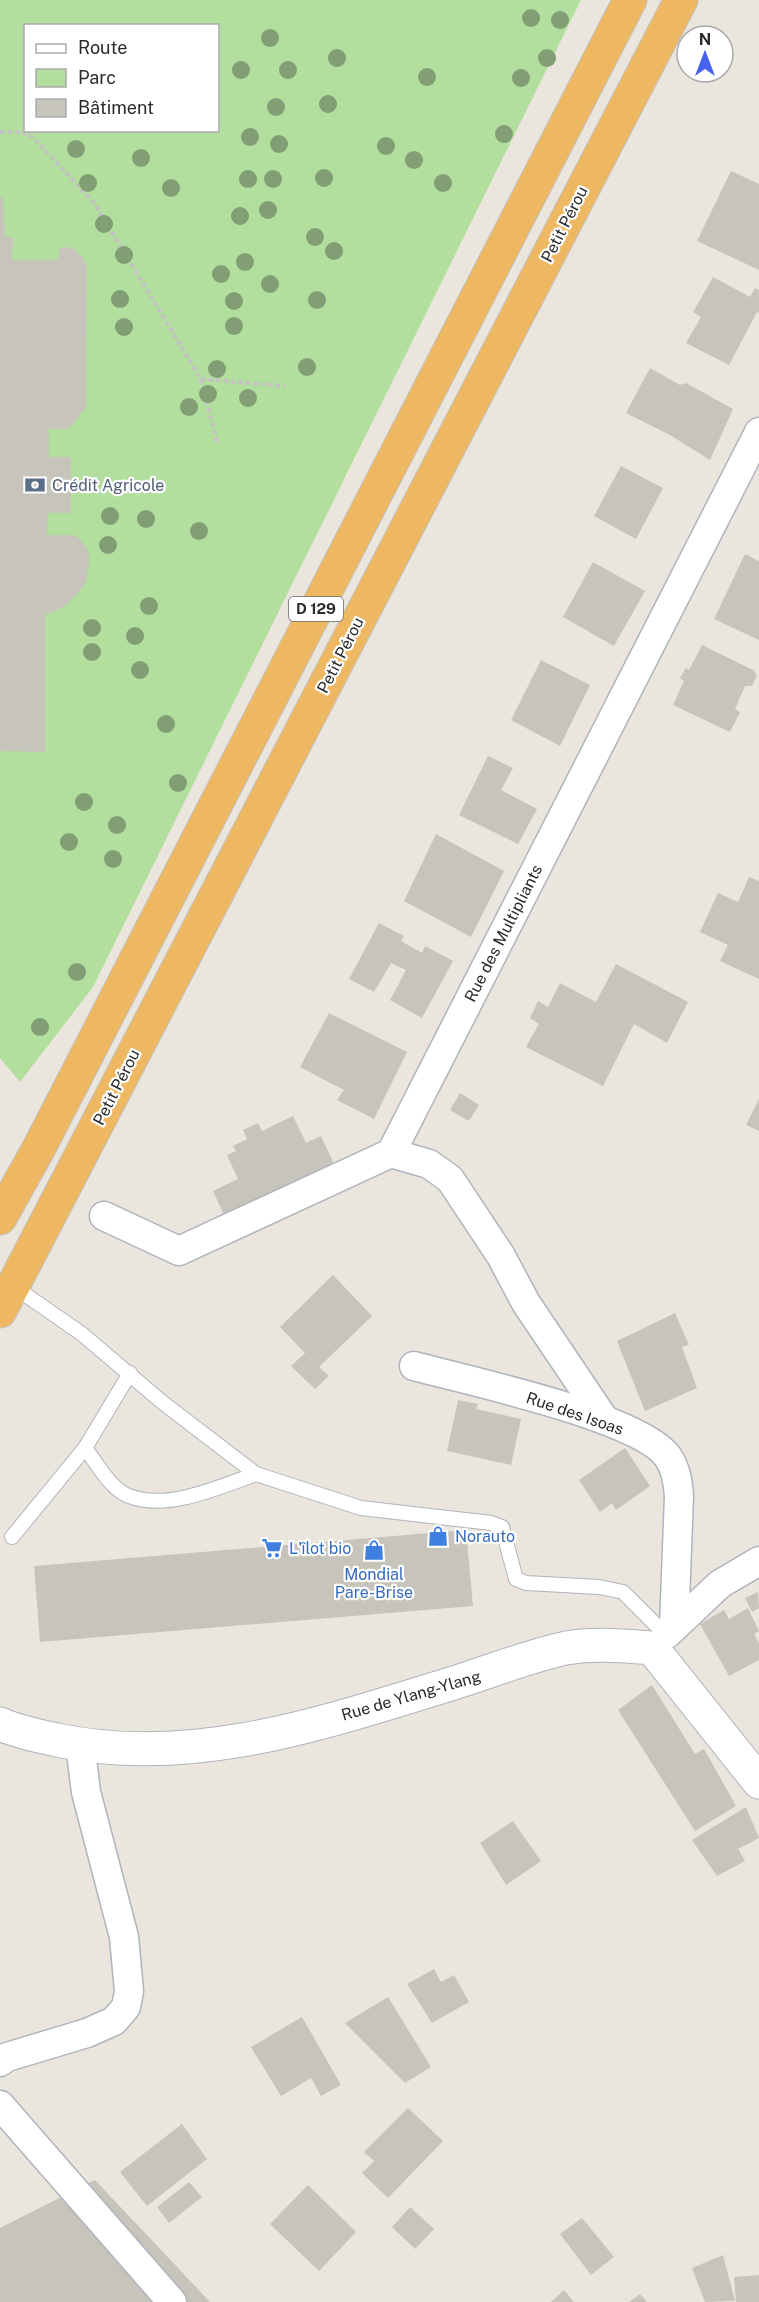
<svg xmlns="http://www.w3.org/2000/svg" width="759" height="2302" font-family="'Public Sans',sans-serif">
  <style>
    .green { fill: #b2df9d; fill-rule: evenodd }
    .building { fill: #c7c4bc }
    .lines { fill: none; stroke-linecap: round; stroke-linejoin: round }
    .service-casing { stroke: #b1b3bd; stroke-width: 16 }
    .minor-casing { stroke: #b1b3bd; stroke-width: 31 }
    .tertiary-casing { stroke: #b1b3bd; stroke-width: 35 }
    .trunk-casing { stroke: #c3c3c3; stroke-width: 35 }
    .path { stroke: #c3c3c3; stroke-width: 4; stroke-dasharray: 4.5 3; stroke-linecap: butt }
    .service { stroke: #fff; stroke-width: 14 }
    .minor { stroke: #fff; stroke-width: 28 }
    .tertiary { stroke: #fff; stroke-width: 33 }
    .trunk { stroke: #eeb862; stroke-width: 33 }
    .tree { fill: #819e74 }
    .labels { text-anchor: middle; stroke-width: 4.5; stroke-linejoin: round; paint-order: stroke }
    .shield { fill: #fff; stroke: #6a6a6a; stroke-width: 1.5 }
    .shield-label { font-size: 15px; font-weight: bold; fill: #2a2a2a }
    .street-label { font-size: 16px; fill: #2a2a2a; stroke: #fff }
    .service-label { font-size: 16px; fill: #4e5e75; stroke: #fff; text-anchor: start }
    .shop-label { font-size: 16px; fill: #366cbe; stroke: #fff; text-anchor: start }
  </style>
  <rect width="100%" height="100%" fill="#ebe6dd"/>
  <path class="green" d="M0,0H581L93,987L20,1082L0,1058ZM26,26H218V130H26Z"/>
  <g class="building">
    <polygon points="731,171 759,184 759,270 697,241"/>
    <polygon points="0,197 3,197 5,237 13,237 12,260 58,260 59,249 66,247 72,248 84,258 87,267 86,407 69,429 49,429 49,457 71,457 71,513 48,513 47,535 74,535 81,540 89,553 89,567 84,586 74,597 63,607 45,615 45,752 0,751"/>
    <polygon points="713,277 750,297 755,288 759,290 759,313 757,312 729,365 686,343 701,317 693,312"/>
    <polygon points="650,368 680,385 686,383 733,409 710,460 670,435 626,413"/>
    <polygon points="621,466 663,488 636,539 594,516"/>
    <polygon points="745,554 759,561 759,640 714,619"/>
    <polygon points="593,562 645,591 614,646 563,617"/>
    <polygon points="702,645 753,670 757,675 752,686 745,686 735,709 740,712 730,732 673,705 684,681 680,678 686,668 689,670"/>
    <polygon points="541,660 590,685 560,746 511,720"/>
    <polygon points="488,756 513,768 501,790 537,809 518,844 459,815"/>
    <polygon points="436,834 504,871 471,937 404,901"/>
    <polygon points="749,877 759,881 759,979 720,961 728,945 700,932 718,893 738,902"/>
    <polygon points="379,923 404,936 401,941 422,953 425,946 453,961 422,1018 390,1000 406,970 391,963 374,992 349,979"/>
    <polygon points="616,964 688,1002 667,1043 634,1024 603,1086 526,1047 539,1024 530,1018 538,1001 548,1007 560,983 596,1002"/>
    <polygon points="329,1013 407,1052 374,1119 337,1100 344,1090 300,1067"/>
    <polygon points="460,1093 479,1105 469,1121 450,1110"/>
    <polygon points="759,1099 759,1131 746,1125"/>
    <polygon points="293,1116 306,1143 321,1136 334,1164 224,1215 213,1191 238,1179 227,1155 236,1151 233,1146 247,1139 243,1130 258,1123 262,1131"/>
    <polygon points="333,1275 372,1316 319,1367 329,1376 315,1389 291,1366 305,1353 280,1327"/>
    <polygon points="675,1313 689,1345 682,1347 697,1388 645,1411 617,1341"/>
    <polygon points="458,1400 478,1404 476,1409 521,1419 511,1465 447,1451"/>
    <polygon points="625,1448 650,1486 616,1510 612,1503 600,1512 579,1480"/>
    <polygon points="466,1530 473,1606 40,1642 34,1566"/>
    <polygon points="758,1592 759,1608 752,1612 745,1598"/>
    <polygon points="748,1608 759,1631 754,1634 759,1643 759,1660 729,1676 700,1624 724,1610 729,1619"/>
    <polygon points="652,1685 695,1754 704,1749 736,1806 695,1831 618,1710"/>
    <polygon points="746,1807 759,1838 738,1849 745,1861 717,1876 692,1840"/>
    <polygon points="513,1821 541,1861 506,1885 480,1843"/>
    <polygon points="434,1969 441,1982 454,1975 469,2002 432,2023 407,1984"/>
    <polygon points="388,1997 431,2067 405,2083 345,2023"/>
    <polygon points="302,2017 341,2085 321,2096 311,2078 281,2096 251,2047"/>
    <polygon points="408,2108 443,2141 388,2198 362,2173 374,2161 364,2152"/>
    <polygon points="182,2124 207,2159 147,2206 120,2172"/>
    <polygon points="95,2180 210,2302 0,2302 0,2228"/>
    <polygon points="189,2182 202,2197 169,2223 157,2207"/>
    <polygon points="308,2185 356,2232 319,2271 270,2224"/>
    <polygon points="410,2207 434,2229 415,2249 392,2227"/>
    <polygon points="582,2218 614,2257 591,2275 560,2234"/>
    <polygon points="723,2255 735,2301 705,2302 692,2268"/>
    <polygon points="759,2275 759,2302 736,2302 734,2277"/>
    <polygon points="564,2290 574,2302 551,2302"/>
    <polygon points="640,2294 647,2302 629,2302"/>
  </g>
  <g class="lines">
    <g class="service-casing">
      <g id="service">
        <polyline points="13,1286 82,1334 162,1402 256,1474 361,1508 491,1523 502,1527 516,1579 526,1583 599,1587 623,1592 666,1635"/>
        <path d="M85,1448C97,1463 110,1489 129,1496C168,1511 219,1487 256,1474"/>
        <polyline points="12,1537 85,1448 130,1373"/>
      </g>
    </g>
    <g class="minor-casing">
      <g id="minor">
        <polyline points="391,1153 429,1164 450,1179 501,1256 526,1303 604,1419"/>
        <polyline points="104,1216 179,1251 391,1153 759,432"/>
        <path d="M414,1366C465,1380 640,1417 668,1457C676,1469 678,1482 679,1496L674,1627"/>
        <polyline points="667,1634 720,1584 759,1561"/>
        <polyline points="0,2062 7,2057 87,2033 114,2021 126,2007 129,1991 124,1937 86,1792 80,1744"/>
        <polyline points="0,2105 172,2302"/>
      </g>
    </g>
    <g class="tertiary-casing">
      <path id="tertiary" d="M0,1724C18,1732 38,1736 57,1740C189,1768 318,1725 444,1686C484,1674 525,1657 566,1648C594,1643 624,1646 652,1648L759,1782"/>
    </g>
    <g class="trunk-casing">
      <g id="trunk">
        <polyline points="0,1218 39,1148 630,0"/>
        <polyline points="0,1311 681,0"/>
      </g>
    </g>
    <g class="path">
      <polyline points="0,132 21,132 33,137 94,203 201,379 217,442"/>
      <polyline points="201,379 285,386"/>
    </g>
    <use href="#service" class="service"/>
    <use href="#minor" class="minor"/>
    <use href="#tertiary" class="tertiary"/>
    <use href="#trunk" class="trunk"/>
  </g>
  <g class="tree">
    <circle cx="531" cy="18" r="9"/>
    <circle cx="560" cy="20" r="9"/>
    <circle cx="270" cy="38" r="9"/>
    <circle cx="337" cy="58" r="9"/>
    <circle cx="547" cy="58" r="9"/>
    <circle cx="241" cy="70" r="9"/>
    <circle cx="288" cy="70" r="9"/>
    <circle cx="427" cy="77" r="9"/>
    <circle cx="521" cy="78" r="9"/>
    <circle cx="328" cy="104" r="9"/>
    <circle cx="276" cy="107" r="9"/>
    <circle cx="504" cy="134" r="9"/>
    <circle cx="250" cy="137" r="9"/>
    <circle cx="279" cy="144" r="9"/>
    <circle cx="386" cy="146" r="9"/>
    <circle cx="76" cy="149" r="9"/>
    <circle cx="141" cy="158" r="9"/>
    <circle cx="414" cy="160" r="9"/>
    <circle cx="324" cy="178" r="9"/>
    <circle cx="248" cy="179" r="9"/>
    <circle cx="273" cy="179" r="9"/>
    <circle cx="88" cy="183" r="9"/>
    <circle cx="443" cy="183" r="9"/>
    <circle cx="171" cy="188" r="9"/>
    <circle cx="268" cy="210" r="9"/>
    <circle cx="240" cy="216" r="9"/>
    <circle cx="104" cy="224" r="9"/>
    <circle cx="315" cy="237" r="9"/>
    <circle cx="334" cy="251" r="9"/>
    <circle cx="124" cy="255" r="9"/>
    <circle cx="245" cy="262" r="9"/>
    <circle cx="221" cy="274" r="9"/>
    <circle cx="270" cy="284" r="9"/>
    <circle cx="120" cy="299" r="9"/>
    <circle cx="317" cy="300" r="9"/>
    <circle cx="234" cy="301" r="9"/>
    <circle cx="234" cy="326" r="9"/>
    <circle cx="124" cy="327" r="9"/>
    <circle cx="307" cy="367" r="9"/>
    <circle cx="217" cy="369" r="9"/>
    <circle cx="208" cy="394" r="9"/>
    <circle cx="248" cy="398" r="9"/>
    <circle cx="189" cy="407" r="9"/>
    <circle cx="110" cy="516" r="9"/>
    <circle cx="146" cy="519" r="9"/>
    <circle cx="199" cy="531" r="9"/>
    <circle cx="108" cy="545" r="9"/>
    <circle cx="149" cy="606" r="9"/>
    <circle cx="92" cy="628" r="9"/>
    <circle cx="135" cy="636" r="9"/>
    <circle cx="92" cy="652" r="9"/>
    <circle cx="140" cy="670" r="9"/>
    <circle cx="166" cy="724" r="9"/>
    <circle cx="178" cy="783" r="9"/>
    <circle cx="84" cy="802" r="9"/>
    <circle cx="117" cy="825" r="9"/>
    <circle cx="69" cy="842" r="9"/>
    <circle cx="113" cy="859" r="9"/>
    <circle cx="77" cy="972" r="9"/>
    <circle cx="40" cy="1027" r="9"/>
  </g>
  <defs>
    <g id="bank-bare" transform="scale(1.62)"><path d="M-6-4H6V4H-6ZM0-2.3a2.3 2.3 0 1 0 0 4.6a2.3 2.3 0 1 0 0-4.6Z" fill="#5c6f8a" stroke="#fff" stroke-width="2.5" paint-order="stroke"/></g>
    <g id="shop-bare" transform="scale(1.62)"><path d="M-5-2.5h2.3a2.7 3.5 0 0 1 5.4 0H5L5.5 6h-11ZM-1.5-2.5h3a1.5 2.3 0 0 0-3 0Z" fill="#3f7fe0" stroke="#fff" stroke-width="2.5" paint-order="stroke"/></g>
    <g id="supermarket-bare" transform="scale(1.62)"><path d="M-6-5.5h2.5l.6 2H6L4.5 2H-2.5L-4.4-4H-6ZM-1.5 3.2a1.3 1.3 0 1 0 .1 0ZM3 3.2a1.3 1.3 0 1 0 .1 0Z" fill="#3f7fe0" stroke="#fff" stroke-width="2.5" paint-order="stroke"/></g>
  </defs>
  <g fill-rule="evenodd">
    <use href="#bank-bare" x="35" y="485"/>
    <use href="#shop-bare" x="438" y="1536"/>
    <use href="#supermarket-bare" x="272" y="1548"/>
    <use href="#shop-bare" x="374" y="1550"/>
  </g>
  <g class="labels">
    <rect class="shield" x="289" y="597" width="54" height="24" rx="4.5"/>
    <g class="shield-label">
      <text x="316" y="614">D 129</text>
    </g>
    <g class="street-label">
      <text transform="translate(564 224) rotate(-63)" y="6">Petit Pérou</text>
      <text transform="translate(340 655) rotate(-63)" y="6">Petit Pérou</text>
      <text transform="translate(503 933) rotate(-63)" y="6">Rue des Multipliants</text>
      <text transform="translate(116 1087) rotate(-63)" y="6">Petit Pérou</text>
      <text transform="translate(575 1413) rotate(19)" y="6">Rue des Isoas</text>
      <text transform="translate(411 1695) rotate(-16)" y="6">Rue de Ylang-Ylang</text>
    </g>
    <g class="service-label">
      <text x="52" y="491">Crédit Agricole</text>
    </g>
    <g class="shop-label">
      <text x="455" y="1542">Norauto</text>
      <text x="289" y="1554">L'îlot bio</text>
      <text x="374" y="1580" text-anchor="middle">Mondial<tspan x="374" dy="18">Pare-Brise</tspan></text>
    </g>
  </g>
  <rect x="24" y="24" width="195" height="108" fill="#ffffff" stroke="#aaaaaa" stroke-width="1.5"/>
  <rect x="36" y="44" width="30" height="9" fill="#ffffff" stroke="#aaaaaa" stroke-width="1.5"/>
  <text x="78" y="54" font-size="18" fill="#2a2a2a">Route</text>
  <rect x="36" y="69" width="30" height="18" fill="#b2df9d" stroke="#aaaaaa" stroke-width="1.5"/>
  <text x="78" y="84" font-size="18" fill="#2a2a2a">Parc</text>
  <rect x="36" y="99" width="30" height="18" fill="#c7c4bc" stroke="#aaaaaa" stroke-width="1.5"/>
  <text x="78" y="114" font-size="18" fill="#2a2a2a">Bâtiment</text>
  <g transform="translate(705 54)"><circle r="28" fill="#ffffff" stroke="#aaaaaa" stroke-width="1.5"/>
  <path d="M0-4.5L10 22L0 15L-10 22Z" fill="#4662ef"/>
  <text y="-9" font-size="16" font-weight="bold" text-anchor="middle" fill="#2a2a2a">N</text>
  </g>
</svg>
